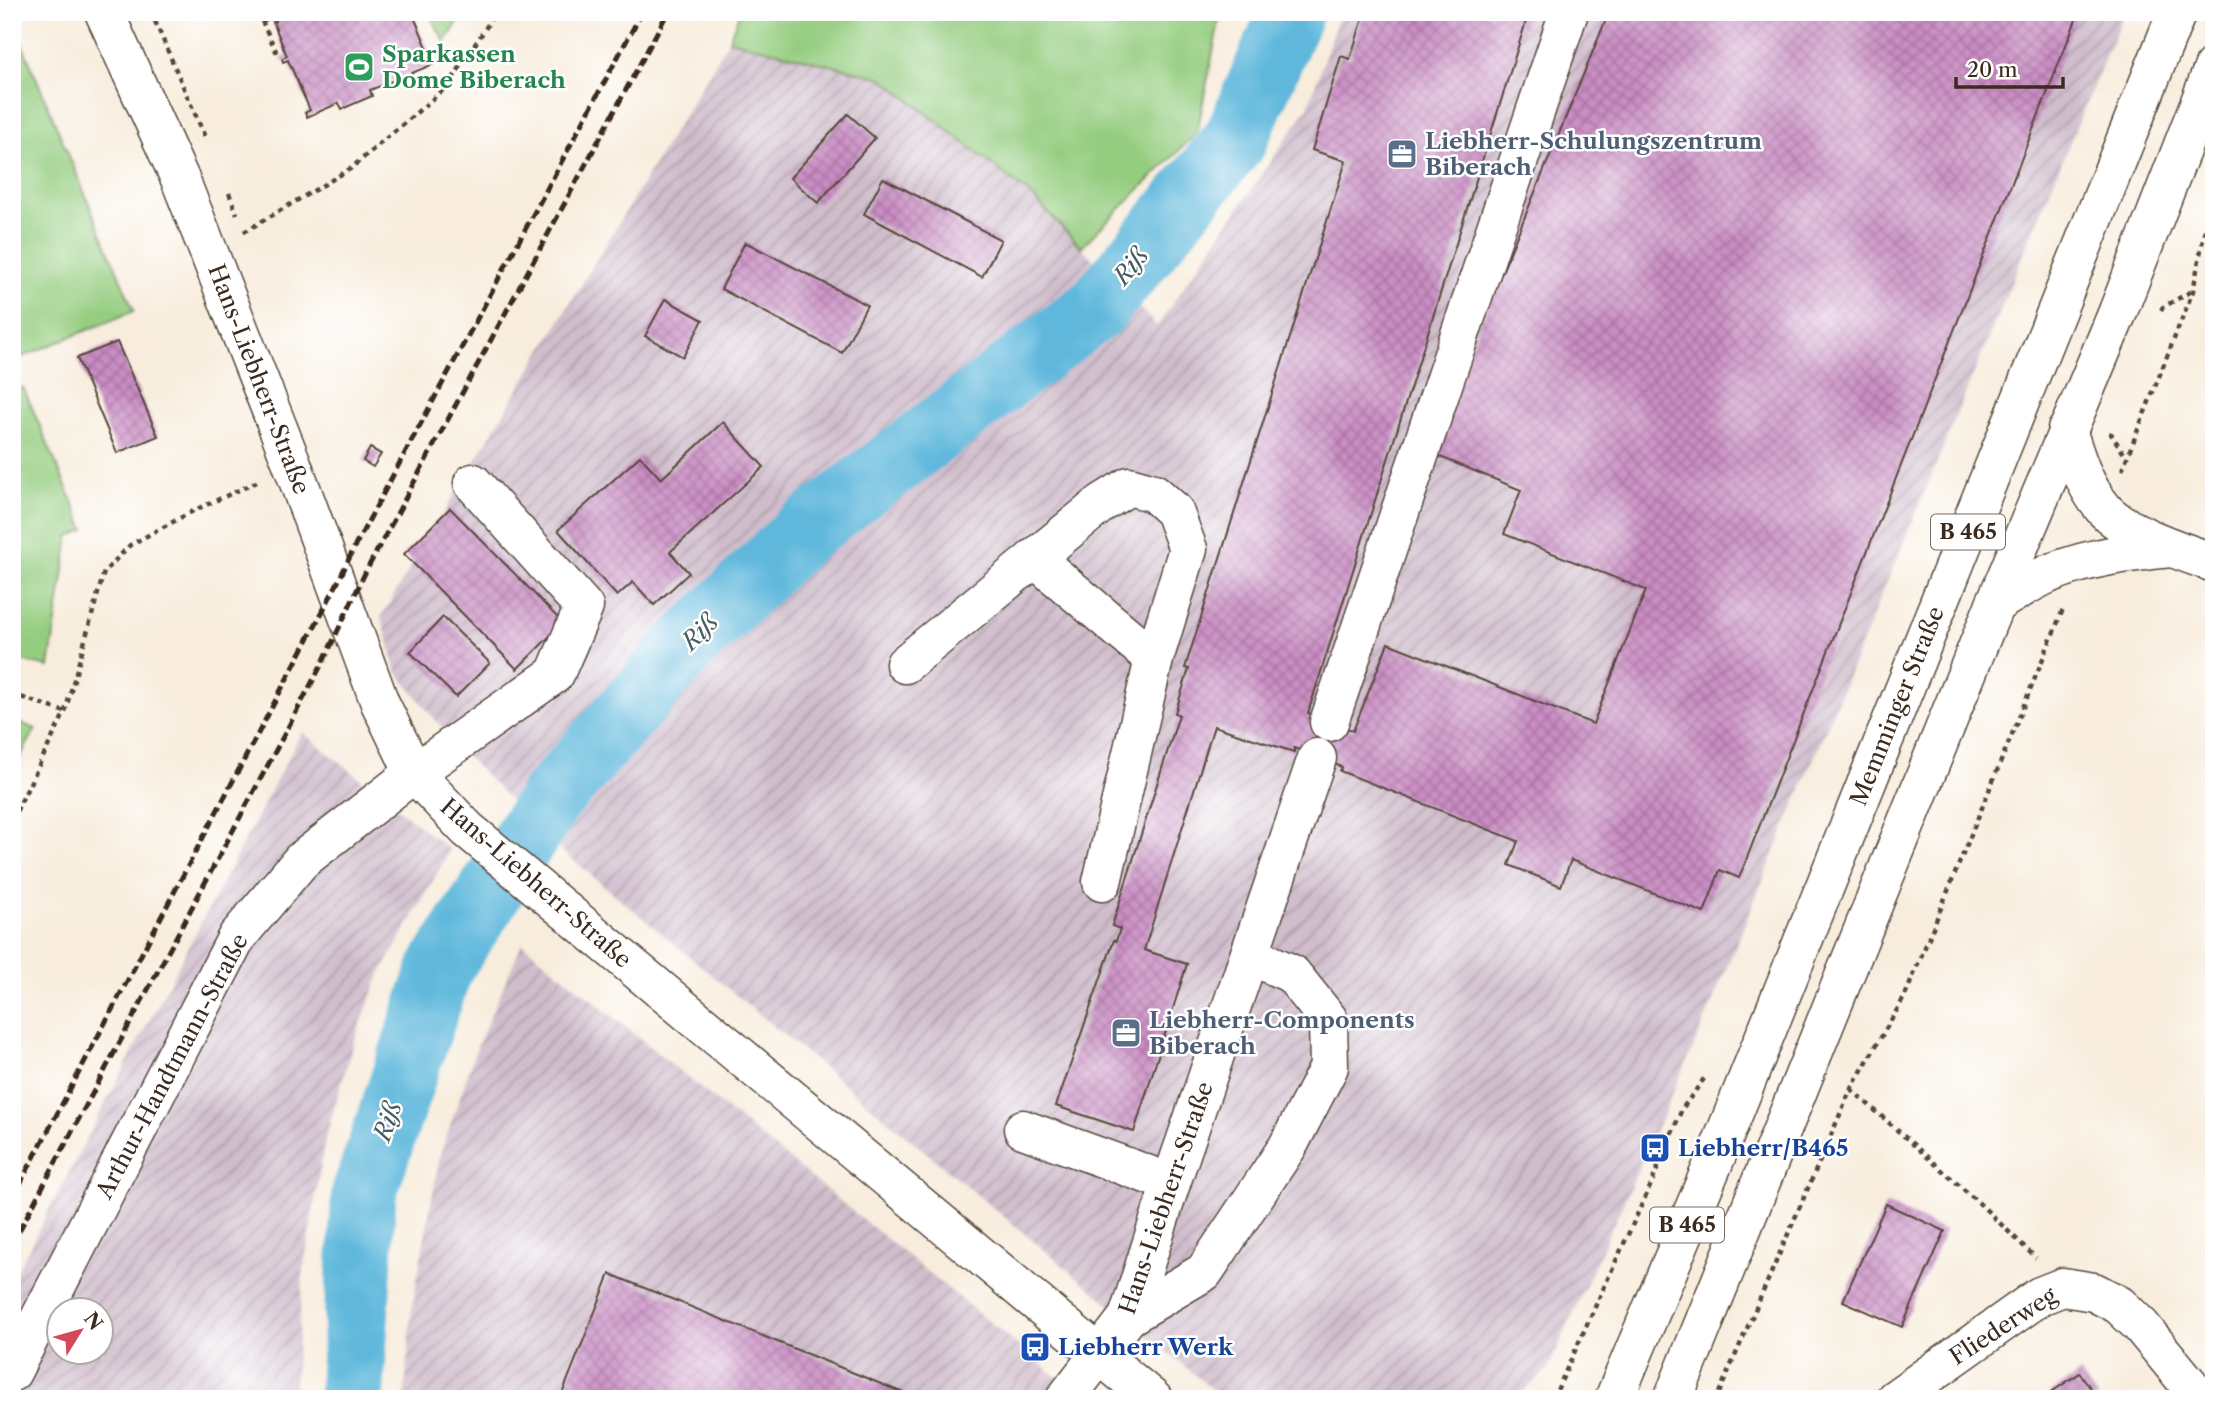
<svg xmlns="http://www.w3.org/2000/svg" width="2226" height="1411" font-family="'Libre Caslon Text',serif">
  <style>
    .industrial { fill: url(#industrial-furrows); fill-rule: evenodd }
    .grass { fill: #95cd80; stroke: #687c4f; stroke-width: 2 }
    .lines { fill: none; stroke-linecap: round; stroke-linejoin: round }
    .river { stroke: #5fb8dc; stroke-width: 65 }
    .building { fill: url(#building-cross-hatch) }
    .minor-casing { stroke: #57473b; stroke-width: 41 }
    .major-casing { stroke: #57473b; stroke-width: 41 }
    .path { stroke: #57473b; stroke-width: 4.5; stroke-dasharray: 5 5; stroke-linecap: butt }
    .minor { stroke: #fff; stroke-width: 38 }
    .major { stroke: #fff; stroke-width: 38 }
    .rail { stroke: #3b2a1e; stroke-width: 5; stroke-dasharray: 10 5; stroke-linecap: butt }
    .labels { text-anchor: middle; stroke-width: 5; stroke-linejoin: round; paint-order: stroke }
    .shield { fill: #fff; stroke: #766a62; stroke-width: 2 }
    .shield-label { font-size: 21px; font-weight: bold; fill: #3b2a1e }
    .leisure-label { font-size: 23px; font-weight: bold; fill: #27864d; stroke: #fff; text-anchor: start }
    .service-label { font-size: 23px; font-weight: bold; fill: #4e5e75; stroke: #fff; text-anchor: start }
    .street-label { font-size: 23px; fill: #3b2a1e; stroke: #fff }
    .transit-label { font-size: 23px; font-weight: bold; fill: #164399; stroke: #fff; text-anchor: start }
    .water-label { font-size: 24px; font-style: italic; fill: #485c60; stroke: #fff }
  </style>
  <defs>
    <pattern id="industrial-furrows" width="10" height="10" patternUnits="userSpaceOnUse" patternTransform="scale(1.75)"><rect width="10" height="10" fill="#d0bdcc"/><path d="M-1 1l2-2M0 10L10 0M9 11l2-2" fill="none" stroke="#aa9aa5"/></pattern>
    <pattern id="building-cross-hatch" width="8" height="8" patternUnits="userSpaceOnUse" patternTransform="scale(1.75)"><rect width="8" height="8" fill="#ca8dc4"/><path d="M0 0l8 8M0 8l8-8" fill="none" stroke="#a5739f"/></pattern>
  </defs>
  <rect width="100%" height="100%" fill="#fff"/>
  <filter id="ink" filterUnits="userSpaceOnUse"><feTurbulence type="fractalNoise" baseFrequency=".0143" numOctaves="2"/><feDisplacementMap in="SourceGraphic" scale="14" xChannelSelector="R" yChannelSelector="G"/><feConvolveMatrix kernelMatrix="1 2 1 2 8 2 1 2 1" color-interpolation-filters="sRGB"/></filter>
  <filter id="wash" filterUnits="userSpaceOnUse"><feTurbulence type="fractalNoise" baseFrequency=".00686" numOctaves="4" result="noise"/><feDisplacementMap in="SourceGraphic" scale="28" xChannelSelector="R" yChannelSelector="G"/><feGaussianBlur stdDeviation="1.57" result="paint"/><feColorMatrix in="noise" values="0 0 0 0 0 0 0 0 0 0 0 0 0 0 0 0 0 1.4 0 .05"/><feComposite in="paint" operator="in"/></filter>
  <g filter="url(#wash)">
    <rect width="100%" height="100%" fill="#f8eddd"/>
    <g class="industrial">
      <polygon points="1340,12 2124,12 1694,1046 1548,1369 1515,1399 1224,1399 556,846 456,746 397,672 381,617 729,40 882,78 1033,197 1157,326 1308,107"/>
      <path d="M302,732L450,850L380,975L354,1041L325,1139L304,1266L293,1399H12V1280ZM60,1310H102V1352H60Z"/>
      <polygon points="522,943 1084,1399 404,1399 412,1307 440,1155 477,1047"/>
    </g>
    <g class="grass">
      <polygon points="428,12 465,12 445,42"/>
      <polygon points="740,12 1221,12 1197,133 1081,247 1033,197 882,78 729,40"/>
      <polygon points="12,20 134,311 12,361"/>
      <polygon points="23,387 85,530 69,537 49,667 12,659 12,392"/>
      <polygon points="12,720 36,729 12,771"/>
    </g>
    <g class="lines">
      <polyline class="river" points="351,1399 364,1193 441,967 552,797 682,650 801,534 1098,307 1235,140 1291,12"/>
    </g>
    <g id="blocks">
      <g class="building">
        <polygon points="272,12 412,12 434,64 370,90 372,96 342,109 339,103 307,117 305,113 310,110 288,60 283,62 282,58 287,56 273,22 276,21"/>
        <polygon points="1365,12 1529,12 1308,713 1353,731 1388,643 1593,724 1646,590 1504,534 1521,490 1428,452 1609,12 2079,12 1739,878 1720,870 1704,913 1571,860 1561,886 1509,865 1518,841 1340,771 1342,767 1294,748 1294,752 1214,726 1144,950 1187,964 1134,1132 1056,1106 1114,940 1116,941 1120,929 1112,926 1179,715 1175,713 1189,669 1185,668 1346,161 1312,150 1341,56 1350,59"/>
        <polygon points="848,114 875,138 818,203 790,178"/>
        <polygon points="883,178 1001,240 982,277 864,214"/>
        <polygon points="745,242 867,305 842,353 721,289"/>
        <polygon points="665,299 703,320 683,357 645,336"/>
        <polygon points="117,342 158,436 117,453 77,358"/>
        <polygon points="723,422 764,467 670,552 689,573 654,605 633,582 617,596 558,530 640,456 661,479"/>
        <polygon points="370,448 381,454 373,467 363,461"/>
        <polygon points="450,508 563,623 517,669 404,554"/>
        <polygon points="443,617 490,663 456,697 410,652"/>
        <polygon points="1886,1204 1945,1231 1902,1327 1843,1301"/>
        <polygon points="610,1274 918,1399 560,1399"/>
        <polygon points="2080,1373 2098,1399 2054,1399 2050,1393"/>
      </g>
    </g>
  </g>
  <g filter="url(#ink)">
    <use href="#blocks" fill-opacity="0" stroke="#57473b" stroke-width="2"/>
    <g class="lines">
      <g class="minor-casing">
        <g id="minor">
          <polyline points="104,12 180,179 291,461 380,703 414,773 467,829 1153,1399"/>
          <path d="M2067,430C2076,457 2084,486 2103,508C2123,533 2184,552 2214,563"/>
          <polyline points="1034,558 1154,659"/>
          <path d="M1995,604C2014,593 2033,580 2053,572C2092,557 2130,552 2171,548"/>
          <polyline points="905,664 1102,503 1129,486 1154,493 1174,511 1188,549 1154,659 1102,882"/>
          <polyline points="1329,722 1569,12"/>
          <polyline points="1023,1129 1171,1183"/>
          <polyline points="1128,1317 1204,1272 1288,1146 1329,1067 1328,1019 1292,974 1250,955"/>
          <polyline points="12,1372 237,937 301,861 414,773 555,674 584,607 473,483"/>
          <polyline points="1065,1399 1128,1317 1171,1183 1317,758"/>
          <polyline points="1895,1399 2040,1296 2063,1287 2094,1292 2119,1305 2141,1326 2201,1399"/>
        </g>
      </g>
      <g class="major-casing">
        <g id="major">
          <polyline points="1614,1399 1716,1157 2177,12"/>
          <polyline points="1673,1399 1995,604 2117,314 2214,66"/>
        </g>
      </g>
      <g class="path">
        <polyline points="151,12 205,137"/>
        <polyline points="259,12 262,21 284,12"/>
        <polyline points="262,21 276,51 284,48"/>
        <polyline points="229,193 237,214"/>
        <polyline points="244,232 350,169 448,86 496,12"/>
        <polyline points="2161,310 2163,307 2192,291"/>
        <polyline points="2112,432 2111,434 2127,458"/>
        <polyline points="2122,470 2193,291 2214,182"/>
        <polyline points="12,694 65,712"/>
        <polyline points="12,820 65,712 104,572 130,545 195,510 259,481"/>
        <polyline points="1851,1089 1979,1203 2036,1258"/>
        <polyline points="1719,1393 1851,1089 1905,996 2064,607"/>
        <polyline points="1553,1399 1652,1182 1682,1109 1706,1076"/>
      </g>
      <use href="#minor" class="minor"/>
      <use href="#major" class="major"/>
      <g class="rail">
        <polyline points="12,1199 337,584 355,546 642,12"/>
        <polyline points="12,1244 324,660 365,573 668,12"/>
      </g>
    </g>
  </g>
  <defs>
    <g id="stadium-square" transform="scale(1.575)"><rect x="-9" y="-9" width="18" height="18" rx="4" fill="#2e9e5b" stroke="#fff"/><path d="M0-5a6.5 5 0 1 0 0 10a6.5 5 0 1 0 0-10ZM-3.5-1.8h7v3.6h-7Z" fill="#fff"/></g>
    <g id="office-square" transform="scale(1.575)"><rect x="-9" y="-9" width="18" height="18" rx="4" fill="#5c6f8a" stroke="#fff"/><path d="M-6-3h4V-5.5h4V-3h4V5H-6ZM-1-4.5V-3h2v-1.5ZM-6 0V1H6V0Z" fill="#fff"/></g>
    <g id="bus-square" transform="scale(1.575)"><rect x="-9" y="-9" width="18" height="18" rx="4" fill="#1a4fb4" stroke="#fff"/><path d="M-5-6H5V4H4V6H2V4H-2V6H-4V4H-5ZM-3.5-4V0h7V-4ZM-3.5 1.2v1.5H-2V1.2ZM2 1.2v1.5H3.5V1.2Z" fill="#fff"/></g>
  </defs>
  <g fill-rule="evenodd">
    <use href="#stadium-square" x="359" y="67"/>
    <use href="#office-square" x="1402" y="154"/>
    <use href="#office-square" x="1126" y="1033"/>
    <use href="#bus-square" x="1655" y="1148"/>
    <use href="#bus-square" x="1035" y="1347"/>
  </g>
  <g class="labels">
    <g class="shield">
      <rect x="1931" y="514.5" width="74" height="35" rx="5"/>
      <rect x="1650" y="1207.5" width="74" height="35" rx="5"/>
    </g>
    <g class="shield-label">
      <text x="1968" y="539">B 465</text>
      <text x="1687" y="1232">B 465</text>
    </g>
    <g class="leisure-label">
      <text x="382" y="62">Sparkassen<tspan x="382" dy="26">Dome Biberach</tspan></text>
    </g>
    <g class="service-label">
      <text x="1425" y="149">Liebherr-Schulungszentrum<tspan x="1425" dy="26">Biberach</tspan></text>
      <text x="1149" y="1028">Liebherr-Components<tspan x="1149" dy="26">Biberach</tspan></text>
    </g>
    <g class="street-label">
      <text transform="translate(259 379) rotate(69)" y="8">Hans-Liebherr-Straße</text>
      <text transform="translate(1897 706) rotate(-68)" y="8">Memminger Straße</text>
      <text transform="translate(536 883) rotate(41)" y="8">Hans-Liebherr-Straße</text>
      <text transform="translate(172 1066) rotate(-62)" y="8">Arthur-Handtmann-Straße</text>
      <text transform="translate(1166 1198) rotate(-71)" y="8">Hans-Liebherr-Straße</text>
      <text transform="translate(2003 1326) rotate(-33)" y="8">Fliederweg</text>
    </g>
    <g class="transit-label">
      <text x="1678" y="1156">Liebherr/B465</text>
      <text x="1058" y="1355">Liebherr Werk</text>
    </g>
    <g class="water-label">
      <text transform="translate(1131 266) rotate(-51)" y="8">Riß</text>
      <text transform="translate(700 632) rotate(-45)" y="8">Riß</text>
      <text transform="translate(388 1121) rotate(-71)" y="8">Riß</text>
    </g>
  </g>
  <rect width="2226" height="1411" fill="none" stroke="#fff" stroke-width="42"/>
  <g transform="translate(80 1331) rotate(53)"><circle r="33" fill="#ffffff" stroke="#b1aaa5" stroke-width="2"/>
  <path d="M0-5L12 26L0 18L-12 26Z" fill="#d1495b"/>
  <text y="-10" font-size="19" font-weight="bold" text-anchor="middle" fill="#3b2a1e">N</text>
  </g>
  <path d="M1956 77v10h107v-10" fill="none" stroke="#3b2a1e" stroke-width="3.5"/>
  <text x="1967" y="77" font-size="21" fill="#3b2a1e" stroke="#ffffff" stroke-width="5" paint-order="stroke">20 m</text>
</svg>
